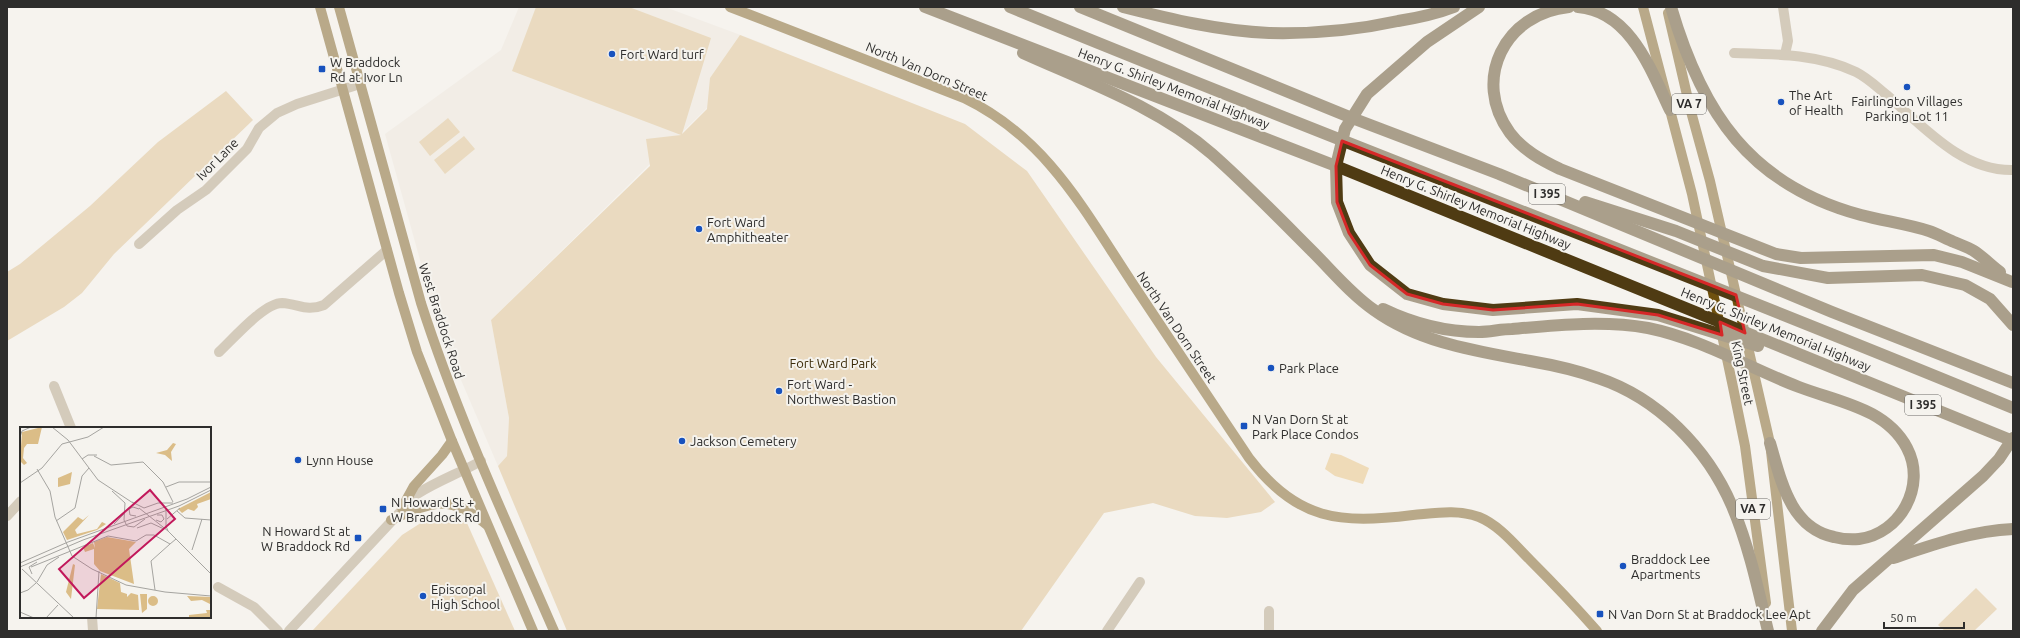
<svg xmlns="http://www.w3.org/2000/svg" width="2020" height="638" font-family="Ubuntu,sans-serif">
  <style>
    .built { fill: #ede7db }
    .green { fill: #dbbd87 }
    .water { fill: #e7bf75 }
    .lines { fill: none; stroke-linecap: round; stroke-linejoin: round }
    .minor { stroke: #ac9b7d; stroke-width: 10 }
    .major { stroke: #6f510e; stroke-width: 10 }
    .highway { stroke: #4f3b13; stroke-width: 12 }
    .marked { fill: none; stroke: #d62828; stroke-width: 3; stroke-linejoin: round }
    .poi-dot { fill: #1852be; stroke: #f5f3ee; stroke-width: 1.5 }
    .labels { text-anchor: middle; stroke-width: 4; stroke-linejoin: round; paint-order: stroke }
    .shield { fill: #f5f3ee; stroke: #6a6866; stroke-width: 1 }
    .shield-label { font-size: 12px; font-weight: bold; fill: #2e2d2c }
    .poi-label { font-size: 13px; fill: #2e2d2c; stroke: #f5f3ee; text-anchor: start }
    .street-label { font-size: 13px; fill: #2e2d2c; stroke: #f5f3ee }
    .park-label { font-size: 13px; fill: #3c2c0a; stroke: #f5f3ee }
    .inset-road { fill: none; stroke: #a5a4a0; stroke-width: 1 }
    .view { fill: #c2185b; fill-opacity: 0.15; stroke: #c2185b; stroke-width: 2 }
    .inset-edge { fill: none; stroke: #2e2d2c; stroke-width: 2 }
  </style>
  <rect width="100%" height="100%" fill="#f5f3ee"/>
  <polygon class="built" points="519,7 665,7 770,46 491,320 509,418 507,456 498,466 455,366 427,285 385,134 501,50"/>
  <g class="green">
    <polygon points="536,7 629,7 711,38 682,134 707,109 710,78 740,35 965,124 1027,171 1156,357 1275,502 1261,512 1227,518 1195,516 1153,503 1104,513 1021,631 567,631 498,466 507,456 509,418 491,320 650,166 646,139 681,135 512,71"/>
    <polygon points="226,91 253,120 114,254 82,293 64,307 7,341 7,272 20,264 90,206 158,142"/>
    <polygon points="448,118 460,132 430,156 419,142"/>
    <polygon points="464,136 475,149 445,174 434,160"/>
    <polygon points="449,516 467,523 515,631 312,631 402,535 427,519"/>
    <polygon points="1976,588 1997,609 1974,631 1945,631 1938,625"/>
  </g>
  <polygon class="water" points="1331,453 1341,455 1369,468 1363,484 1335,476 1325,469"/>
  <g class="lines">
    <g class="minor">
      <polyline points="1783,7 1788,41 1785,54"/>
      <path d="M1734,53C1775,54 1818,54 1856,72C1868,78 1878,88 1888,96C1924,127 1962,171 2013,170"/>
      <polyline points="139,244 177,210 206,190 247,149 259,128 277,113 297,104 360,84"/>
      <path d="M219,352C233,339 264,303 282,303C299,304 306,312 324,305L387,250"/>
      <polyline points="54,386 71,428"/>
      <polyline points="7,516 21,501"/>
      <polyline points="218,587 254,607 278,631"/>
      <polyline points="1269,611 1269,631"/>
      <polyline points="92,617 93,631"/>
      <path d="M289,631L417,494C437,481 460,473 481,461"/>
      <polyline points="1107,631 1140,582"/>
    </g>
    <g class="major">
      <polyline points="320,7 399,293 417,352 452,441 533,631"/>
      <path d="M339,7L421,303C457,415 507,523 554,631"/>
      <path d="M730,7L964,98C1047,138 1084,210 1133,284C1172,342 1210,400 1249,458C1297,521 1340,524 1413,515C1436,513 1457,509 1479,517C1499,525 1515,545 1530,560C1553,583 1575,606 1597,631"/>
      <polyline points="1643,7 1692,194 1733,387 1745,446 1766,603"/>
      <polyline points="1668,13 1690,108 1710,181 1770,443 1792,631"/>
      <polyline points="402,508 414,486 442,455 452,441"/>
      <path d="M391,520C432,502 450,493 487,525"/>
    </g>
    <g class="highway">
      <polyline points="925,7 1336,166 2013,441"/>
      <path d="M1010,7C1343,144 1680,270 2013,408"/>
      <polyline points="1080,7 1352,118 1499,174 1832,312 2013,383"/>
      <path d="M1123,7C1170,19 1220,31 1269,33C1311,34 1357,30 1398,21C1417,18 1436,14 1454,7"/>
      <polyline points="1479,7 1427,42 1367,94 1345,129 1336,166 1337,202 1349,233 1370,265 1407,294 1443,304 1493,310 1577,304 1658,315 1758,346"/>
      <path d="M1569,7C1505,13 1471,80 1510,133C1523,150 1541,160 1560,169L1776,254L1801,258L1934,255L1962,262L2012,282"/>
      <path d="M1578,7C1630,11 1651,70 1670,110"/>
      <path d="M1671,7C1702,113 1750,185 1861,215C1884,221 1907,224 1929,231C1938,234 1946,239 1954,242C1961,245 1968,247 1974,251C1983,257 1991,265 2000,272"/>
      <path d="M1023,53C1087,82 1158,107 1212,154C1247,185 1280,219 1313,252C1333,272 1351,294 1374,310C1420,343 1476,351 1530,361C1553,365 1576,370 1598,378C1658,398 1707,448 1732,506C1749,546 1758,589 1768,631"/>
      <polyline points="1585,202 1676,231 1763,266 1828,278 1922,275 1965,285 1990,299 2013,325"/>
      <path d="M1383,309C1412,323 1446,332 1479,332C1490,332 1501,329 1512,329C1556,325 1604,320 1648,328C1702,339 1749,368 1799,387C1838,402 1886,408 1907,448C1927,486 1900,534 1859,539C1850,540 1842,539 1834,537C1790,528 1781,480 1770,443"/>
      <path d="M1893,558C1932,545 1971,531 2013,529"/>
      <polyline points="1822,631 1853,590 1983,476 1999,459 2013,438"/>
    </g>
  </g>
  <path d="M0 0H2020V638H0ZM1342,141L1736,295L1745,333L1720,322L1722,335L1658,315L1577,304L1493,310L1443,304L1407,294L1370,265L1349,233L1337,202L1336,166Z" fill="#f5f3ee" fill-opacity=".55" fill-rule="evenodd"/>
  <path class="marked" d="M1342,141L1736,295L1745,333L1720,322L1722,335L1658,315L1577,304L1493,310L1443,304L1407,294L1370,265L1349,233L1337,202L1336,166Z"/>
  <g class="poi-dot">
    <circle cx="612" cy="54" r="4"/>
    <rect x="318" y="65" width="8" height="8" rx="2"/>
    <circle cx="1907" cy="87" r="4"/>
    <circle cx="1781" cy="102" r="4"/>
    <circle cx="699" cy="229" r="4"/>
    <circle cx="1271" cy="368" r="4"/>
    <circle cx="779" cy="391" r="4"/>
    <rect x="1240" y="422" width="8" height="8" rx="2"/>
    <circle cx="682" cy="441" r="4"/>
    <circle cx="298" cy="460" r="4"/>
    <rect x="379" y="505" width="8" height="8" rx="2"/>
    <rect x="354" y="534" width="8" height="8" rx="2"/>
    <circle cx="1623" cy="566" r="4"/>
    <circle cx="423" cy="596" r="4"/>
    <rect x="1596" y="610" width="8" height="8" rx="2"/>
  </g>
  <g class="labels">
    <g class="shield">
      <rect x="1672" y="94" width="34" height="20" rx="3"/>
      <rect x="1529" y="184" width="36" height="20" rx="3"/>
      <rect x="1905" y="395" width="36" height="20" rx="3"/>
      <rect x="1736" y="499" width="34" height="20" rx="3"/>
    </g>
    <g class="shield-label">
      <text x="1689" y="108">VA 7</text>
      <text x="1547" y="198">I 395</text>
      <text x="1923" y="409">I 395</text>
      <text x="1753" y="513">VA 7</text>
    </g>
    <g class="poi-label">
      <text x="620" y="59">Fort Ward turf</text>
      <text x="330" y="67">W Braddock<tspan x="330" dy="15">Rd at Ivor Ln</tspan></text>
      <text x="1789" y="100">The Art<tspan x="1789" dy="15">of Health</tspan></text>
      <text x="1907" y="106" text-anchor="middle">Fairlington Villages<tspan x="1907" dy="15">Parking Lot 11</tspan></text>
      <text x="707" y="227">Fort Ward<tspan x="707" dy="15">Amphitheater</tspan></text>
      <text x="1279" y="373">Park Place</text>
      <text x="787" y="389">Fort Ward -<tspan x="787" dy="15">Northwest Bastion</tspan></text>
      <text x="1252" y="424">N Van Dorn St at<tspan x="1252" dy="15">Park Place Condos</tspan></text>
      <text x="690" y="446">Jackson Cemetery</text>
      <text x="306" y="465">Lynn House</text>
      <text x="391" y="507">N Howard St +<tspan x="391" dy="15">W Braddock Rd</tspan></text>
      <text x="350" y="536" text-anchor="end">N Howard St at<tspan x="350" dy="15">W Braddock Rd</tspan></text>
      <text x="1631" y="564">Braddock Lee<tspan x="1631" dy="15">Apartments</tspan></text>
      <text x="431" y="594">Episcopal<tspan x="431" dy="15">High School</tspan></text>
      <text x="1608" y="619">N Van Dorn St at Braddock Lee Apt</text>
    </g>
    <g class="street-label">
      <text transform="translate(927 71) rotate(23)" y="5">North Van Dorn Street</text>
      <text transform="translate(1174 88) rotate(21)" y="5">Henry G. Shirley Memorial Highway</text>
      <text transform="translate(217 159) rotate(-45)" y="5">Ivor Lane</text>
      <text transform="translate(1476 207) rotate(22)" y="5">Henry G. Shirley Memorial Highway</text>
      <text transform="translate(442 321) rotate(72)" y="5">West Braddock Road</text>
      <text transform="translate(1177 327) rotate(56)" y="5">North Van Dorn Street</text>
      <text transform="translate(1776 329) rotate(22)" y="5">Henry G. Shirley Memorial Highway</text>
      <text transform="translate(1743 373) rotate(78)" y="5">King Street</text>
    </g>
    <g class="park-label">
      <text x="833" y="368">Fort Ward Park</text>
    </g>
  </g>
  <g transform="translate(20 427)">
    <rect width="191" height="191" fill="#f5f3ee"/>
    <path d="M22,0L18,17H7L4,21L3,31L7,36L4,38L0,34L2,5ZM153,16L156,17L151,25L152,34L145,28L136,26L147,23ZM52,45L50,57L38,60V51ZM191,65V72L177,77L178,80L174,84L168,82L162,86L158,82ZM69,88L55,103L57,107L77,102L82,95L86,97L77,103L47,113L43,105L58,90L63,93ZM87,110L116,115L109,122L114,157L80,144L74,137V122L65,125L63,120L73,116L75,121L74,115ZM53,137L55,138L51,172L46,165ZM81,147L100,156L101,165L107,167V170L111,166L118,168L119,183L77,182ZM120,167H127V179H123H127V182L122,186ZM128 174a5 5 0 1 1 10 0a5 5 0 1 1-10 0ZM167,169L191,170V173L190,177L182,173L171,174ZM186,183H191V191H169V188L187,186Z" fill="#dbbd87"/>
    <path class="inset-road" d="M32,0L48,13L78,53L113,76M0,10L2,4L11,0M74,29L91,38L123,35L143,55L153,75M62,32L68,28H77M17,42L30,64L35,90L52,129L72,142L106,158L145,165L191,169M0,56L22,41L42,17L68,10L84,0M146,60L159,55H191M92,64L105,76L104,93L107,99L114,100L125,92M112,75L124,81L138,76H153M119,81L148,104L191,147M146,82V99L148,104M157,84L165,91L191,93M116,89L110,88L109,82L113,80L119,82M147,92L160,81M136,93L141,95L144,92L142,88H137M36,94L55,81L62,49L69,41M94,97L105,86M117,101L131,96L144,102M172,123L182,92M0,136L48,115L167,72L191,60M0,140L63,113L159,79L191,63M11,140L88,109L116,114L126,108H134L150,117L156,112M2,142L54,191M12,147L9,140L17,135M17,155L27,138L39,130M135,163L131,134L150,117M0,166L8,163L16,156M0,185L14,191M26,191L38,178M76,191L79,144"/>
    <path class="view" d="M130,63L155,92L64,171L39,142Z"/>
    <rect width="191" height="191" class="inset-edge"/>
  </g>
  <rect width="2020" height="638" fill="none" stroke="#2e2d2c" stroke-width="16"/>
  <path d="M1884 622v6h80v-6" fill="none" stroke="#2e2d2c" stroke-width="2"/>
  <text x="1890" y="622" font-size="12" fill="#2e2d2c" stroke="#f5f3ee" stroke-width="3" paint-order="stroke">50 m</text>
</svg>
